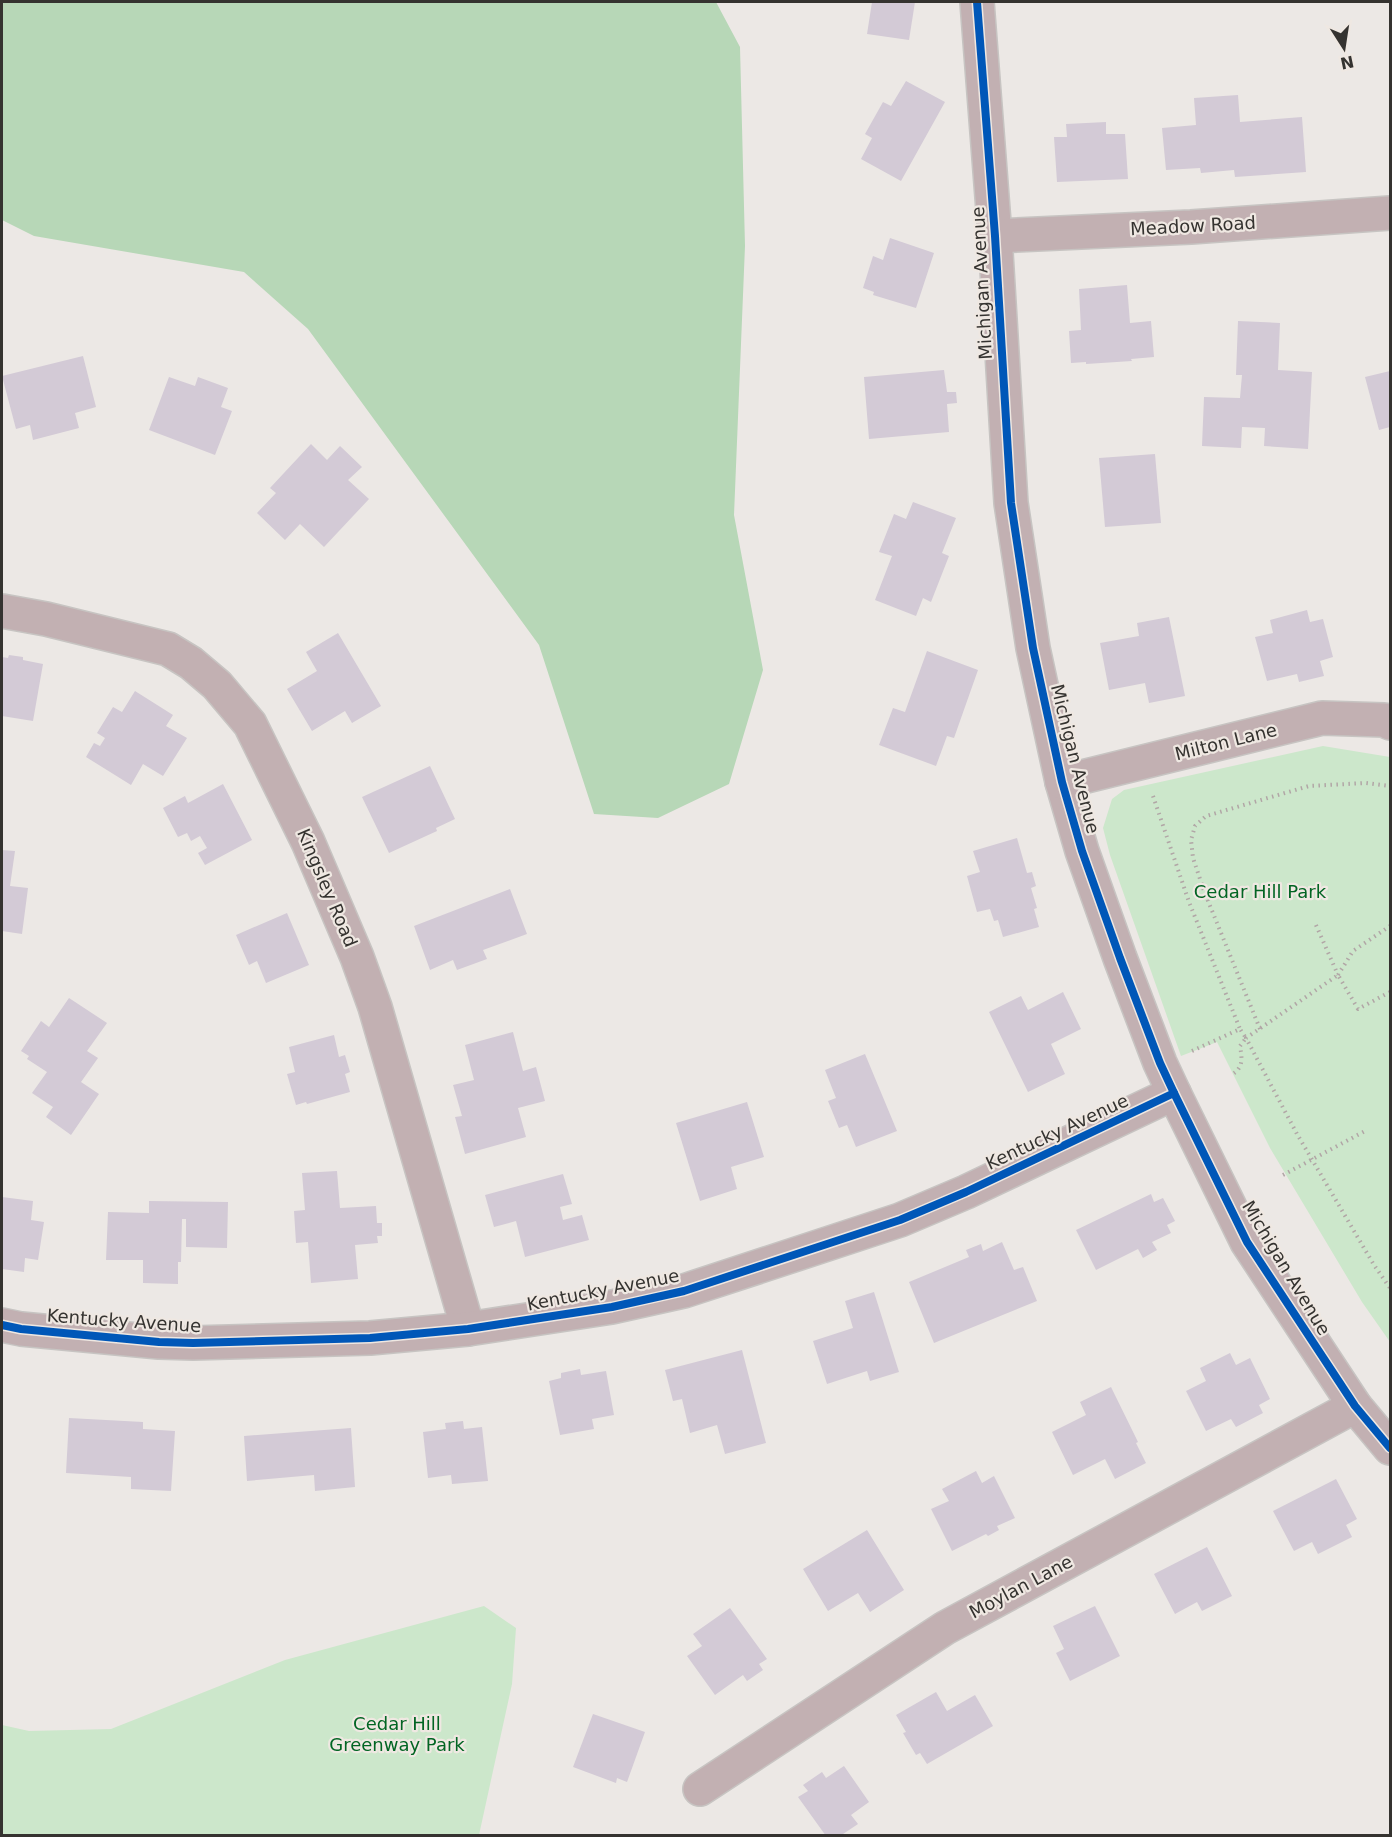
<svg xmlns="http://www.w3.org/2000/svg" width="1392" height="1837" font-family="'DejaVu Sans',sans-serif">
  <style>
    .green { fill: #cce7cb }
    .forest { fill: #b7d7b7 }
    .building { fill: #d3cad6 }
    .lines { fill: none; stroke-linecap: round; stroke-linejoin: round }
    .minor-casing { stroke: #c7c4c2; stroke-width: 36 }
    .path { stroke: #b1a6a6; stroke-width: 4; stroke-dasharray: 1.5 4.5; stroke-linecap: butt }
    .minor { stroke: #c2b0b2; stroke-width: 33 }
    .cycleway-casing { stroke: #efe8e2; stroke-width: 11 }
    .cycleway { stroke: #0057b8; stroke-width: 8 }
    .labels { text-anchor: middle; stroke-width: 4.5; stroke-linejoin: round; paint-order: stroke }
    .street-label { font-size: 18px; fill: #353330; stroke: #efe8e2 }
    .park-label { font-size: 18px; fill: #026523; stroke: #efe8e2 }
  </style>
  <rect width="100%" height="100%" fill="#ece8e5"/>
  <g class="green">
    <polygon points="1323,746 1390,757 1390,1342 1362,1302 1270,1148 1217,1042 1181,1056 1110,855 1103,828 1112,799 1124,790"/>
    <polygon points="484,1606 516,1628 512,1684 479,1835 2,1835 2,1725 29,1731 111,1729 285,1660"/>
  </g>
  <polygon class="forest" points="2,2 716,2 740,47 745,246 734,515 763,670 729,784 658,818 594,814 539,645 308,329 244,272 34,236 2,220"/>
  <g class="building">
    <polygon points="872,2 915,2 909,40 867,34"/>
    <polygon points="906,81 945,102 901,181 861,159 872,138 865,134 883,102 891,106"/>
    <polygon points="1238,95 1240,122 1302,117 1306,172 1235,177 1234,170 1201,173 1200,168 1166,170 1162,128 1196,125 1194,98"/>
    <polygon points="1106,122 1106,134 1125,134 1128,179 1057,182 1054,137 1067,137 1066,124"/>
    <polygon points="890,238 934,253 916,308 873,295 874,292 863,288 873,256 883,260"/>
    <polygon points="1127,285 1130,323 1151,321 1154,357 1131,359 1132,361 1086,364 1086,362 1071,363 1069,331 1081,330 1079,289"/>
    <polygon points="1238,321 1280,323 1278,370 1312,372 1308,449 1264,446 1265,428 1242,427 1241,448 1202,446 1204,397 1240,398 1242,375 1236,375"/>
    <polygon points="83,356 96,407 75,413 79,428 33,440 30,425 16,429 2,376"/>
    <polygon points="944,370 947,392 956,392 957,403 947,404 949,432 869,439 864,377"/>
    <polygon points="1390,371 1390,427 1379,430 1365,377"/>
    <polygon points="169,377 195,386 198,377 228,388 221,407 232,411 215,455 149,430"/>
    <polygon points="311,444 327,460 340,446 362,467 348,480 369,499 324,547 300,524 285,540 257,513 276,493 270,488"/>
    <polygon points="1155,454 1161,523 1105,527 1099,458"/>
    <polygon points="913,502 956,518 942,553 949,556 931,602 923,598 916,616 875,600 892,556 879,552 894,514 906,519"/>
    <polygon points="1307,610 1310,622 1323,619 1333,657 1320,661 1324,676 1299,682 1297,674 1267,681 1255,637 1273,633 1270,620"/>
    <polygon points="1169,617 1185,696 1149,703 1145,683 1109,690 1100,643 1139,636 1137,623"/>
    <polygon points="338,633 381,706 352,723 345,711 312,731 287,689 317,671 306,652"/>
    <polygon points="927,651 978,670 954,738 947,736 936,766 879,745 893,708 905,712"/>
    <polygon points="9,655 23,657 23,660 43,664 33,721 2,716 2,657 8,658"/>
    <polygon points="135,691 173,715 166,726 187,738 163,776 143,764 131,785 86,757 94,743 100,746 105,738 97,733 113,707 122,712"/>
    <polygon points="430,766 455,819 436,828 437,831 389,853 362,797"/>
    <polygon points="223,784 252,840 205,865 198,853 207,848 200,836 191,841 187,833 178,837 163,808 185,796 188,803"/>
    <polygon points="1017,838 1027,873 1032,872 1036,886 1031,888 1037,908 1034,909 1039,927 1003,937 998,920 994,921 990,909 977,912 967,876 980,872 973,851"/>
    <polygon points="2,850 15,851 10,886 28,888 22,934 2,931"/>
    <polygon points="510,889 527,934 483,950 487,959 457,970 453,960 430,970 414,926"/>
    <polygon points="287,913 309,965 266,983 257,961 249,965 236,935"/>
    <polygon points="1063,992 1081,1029 1051,1044 1065,1074 1028,1092 989,1012 1021,996 1028,1010"/>
    <polygon points="69,998 107,1023 87,1051 98,1058 81,1082 99,1094 71,1135 46,1117 53,1107 32,1093 47,1072 27,1059 29,1056 21,1051 41,1021 49,1027"/>
    <polygon points="513,1032 523,1071 536,1067 545,1101 518,1108 526,1137 465,1154 455,1117 462,1116 453,1085 474,1080 465,1045"/>
    <polygon points="334,1035 339,1057 345,1055 350,1072 345,1074 350,1092 307,1104 306,1102 296,1105 287,1074 295,1072 289,1047"/>
    <polygon points="865,1054 897,1131 856,1147 847,1125 839,1128 828,1101 836,1098 825,1070"/>
    <polygon points="747,1102 764,1157 731,1167 737,1189 700,1201 676,1123"/>
    <polygon points="337,1171 340,1208 376,1206 377,1223 382,1223 382,1236 377,1236 378,1243 355,1245 358,1279 311,1283 308,1242 296,1243 294,1211 305,1210 302,1173"/>
    <polygon points="563,1174 572,1204 560,1207 563,1220 582,1215 589,1240 525,1257 516,1221 494,1227 485,1195"/>
    <polygon points="1151,1194 1154,1202 1163,1198 1175,1221 1167,1225 1171,1233 1152,1242 1157,1250 1143,1258 1138,1249 1096,1270 1076,1230"/>
    <polygon points="2,1197 33,1201 31,1220 44,1222 38,1260 25,1258 24,1272 2,1269"/>
    <polygon points="149,1201 228,1202 227,1248 186,1247 186,1219 182,1219 181,1262 178,1262 178,1284 143,1283 143,1260 106,1260 108,1212 149,1213"/>
    <polygon points="1002,1242 1014,1270 1023,1267 1037,1301 934,1343 909,1282 969,1257 966,1250 981,1244 983,1251"/>
    <polygon points="874,1292 899,1372 870,1381 867,1371 827,1384 813,1341 853,1328 845,1301"/>
    <polygon points="742,1350 766,1443 725,1454 717,1425 690,1433 682,1399 673,1401 665,1370"/>
    <polygon points="1230,1353 1236,1365 1250,1358 1270,1399 1259,1405 1263,1413 1236,1427 1231,1419 1206,1431 1186,1391 1206,1381 1200,1368"/>
    <polygon points="580,1369 581,1375 606,1371 614,1415 592,1419 594,1429 560,1435 549,1381 561,1378 561,1373"/>
    <polygon points="1111,1387 1138,1442 1136,1443 1146,1463 1115,1479 1105,1459 1073,1475 1052,1432 1086,1415 1080,1402"/>
    <polygon points="69,1418 143,1422 143,1429 175,1431 171,1491 131,1489 131,1477 66,1473"/>
    <polygon points="463,1421 464,1429 482,1427 488,1481 452,1484 451,1475 428,1478 423,1432 446,1429 445,1423"/>
    <polygon points="351,1428 355,1487 315,1491 314,1475 247,1481 244,1436"/>
    <polygon points="976,1471 982,1483 994,1476 1015,1518 997,1526 999,1530 988,1536 986,1534 952,1551 931,1509 949,1501 942,1489"/>
    <polygon points="1336,1479 1357,1519 1346,1525 1352,1537 1318,1554 1312,1542 1294,1551 1273,1511"/>
    <polygon points="867,1530 904,1590 870,1612 858,1593 828,1611 803,1569"/>
    <polygon points="1207,1547 1232,1596 1202,1611 1197,1602 1175,1614 1154,1574"/>
    <polygon points="1095,1606 1120,1656 1070,1681 1056,1653 1064,1649 1053,1626"/>
    <polygon points="730,1608 767,1659 759,1664 763,1670 747,1681 743,1675 715,1695 687,1656 702,1646 693,1634"/>
    <polygon points="936,1692 947,1711 975,1695 993,1726 927,1764 920,1753 916,1755 903,1733 906,1732 896,1715"/>
    <polygon points="593,1714 645,1732 627,1782 617,1778 616,1783 573,1767"/>
    <polygon points="844,1766 869,1802 851,1815 858,1824 840,1836 826,1836 798,1797 808,1791 803,1785 822,1772 826,1778"/>
  </g>
  <g class="lines">
    <g class="minor-casing">
      <g id="minor">
        <polyline points="977,2 995,236 1011,503 1033,648 1062,782 1082,851 1120,958 1160,1063 1174,1093 1247,1242 1355,1406 1390,1448"/>
        <polyline points="995,236 1191,227 1390,213"/>
        <polyline points="2,611 46,619 168,649 191,663 217,685 250,724 308,842 357,957 375,1007 468,1329"/>
        <polyline points="1062,782 1322,718 1384,720 1390,723"/>
        <polyline points="2,1325 21,1329 159,1342 193,1343 370,1338 468,1329 612,1307 684,1291 900,1220 966,1192 1174,1093"/>
        <polyline points="700,1789 945,1628 1355,1406"/>
      </g>
    </g>
    <g class="path">
      <polyline points="1153,796 1189,902 1240,1029"/>
      <polyline points="1316,925 1338,975"/>
      <polyline points="1338,975 1353,951 1390,926"/>
      <polyline points="1390,992 1358,1009 1338,975 1246,1038 1297,1134 1374,1265 1390,1288"/>
      <polyline points="1260,1029 1204,891 1193,858 1191,840 1195,826 1206,816 1309,786 1366,783 1390,786"/>
      <path d="M1192,1051L1240,1029L1246,1038L1240,1046C1242,1058 1244,1068 1231,1075"/>
      <polyline points="1283,1175 1367,1130"/>
    </g>
    <use href="#minor" class="minor"/>
    <g class="cycleway-casing">
      <g id="cycleway">
        <polyline points="977,2 995,236 1011,503 1033,648 1062,782 1082,851 1120,958 1160,1063 1174,1093 1247,1242 1355,1406 1390,1448"/>
        <polyline points="2,1325 21,1329 159,1342 193,1343 370,1338 468,1329 612,1307 684,1291 900,1220 966,1192 1174,1093"/>
      </g>
    </g>
    <use href="#cycleway" class="cycleway"/>
  </g>
  <g class="labels">
    <g class="street-label">
      <text transform="translate(1193 226) rotate(-3)" y="6">Meadow Road</text>
      <text transform="translate(982 283) rotate(-93)" y="6">Michigan Avenue</text>
      <text transform="translate(1226 742) rotate(-14)" y="6">Milton Lane</text>
      <text transform="translate(1075 759) rotate(76)" y="6">Michigan Avenue</text>
      <text transform="translate(327 888) rotate(67)" y="6">Kingsley Road</text>
      <text transform="translate(1057 1132) rotate(-25)" y="6">Kentucky Avenue</text>
      <text transform="translate(1286 1268) rotate(59)" y="6">Michigan Avenue</text>
      <text transform="translate(603 1290) rotate(-11)" y="6">Kentucky Avenue</text>
      <text transform="translate(124 1321) rotate(4)" y="6">Kentucky Avenue</text>
      <text transform="translate(1021 1587) rotate(-28)" y="6">Moylan Lane</text>
    </g>
    <g class="park-label">
      <text x="1260" y="898">Cedar Hill Park</text>
      <text x="397" y="1730">Cedar Hill<tspan x="397" dy="21">Greenway Park</tspan></text>
    </g>
  </g>
  <rect width="1392" height="1837" fill="none" stroke="#353330" stroke-width="6"/>
  <g transform="translate(1344 48) rotate(168)" stroke="#efe8e2" stroke-width="4.5" paint-order="stroke">
  <path d="M0-4.5L10 22L0 15L-10 22Z" fill="#353330"/>
  <text y="-9" font-size="16" font-weight="bold" text-anchor="middle" fill="#353330">N</text>
  </g>
</svg>
